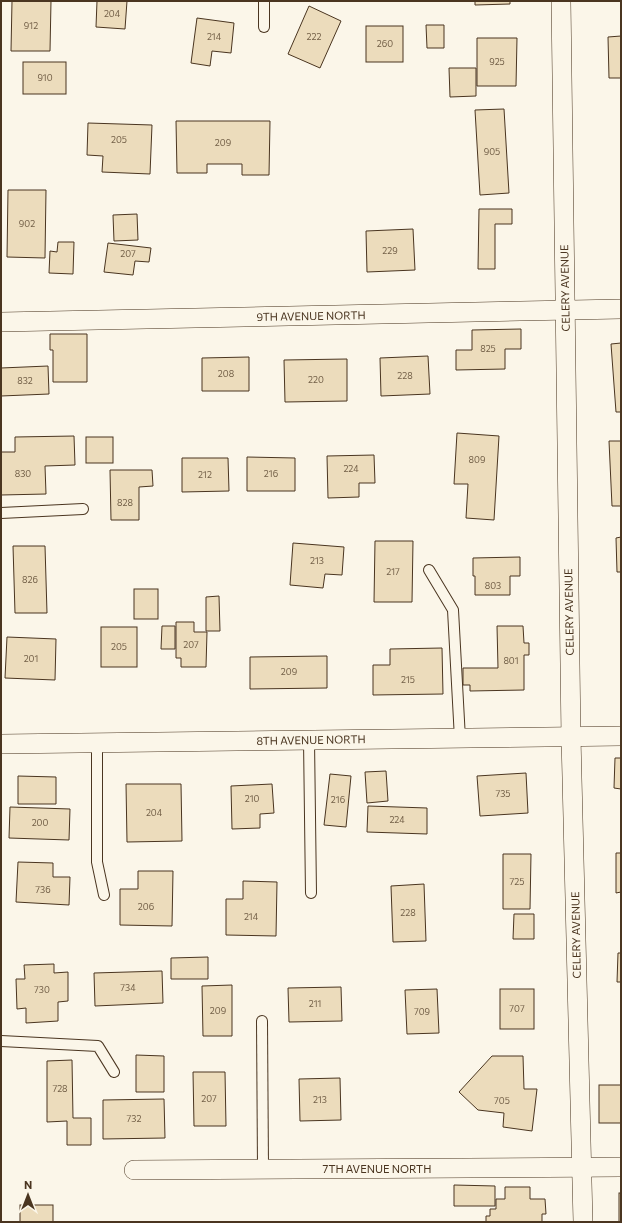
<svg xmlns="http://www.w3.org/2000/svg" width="622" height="1223" font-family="Commissioner,sans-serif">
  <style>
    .building { fill: #ecdcbc; stroke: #4a3520 }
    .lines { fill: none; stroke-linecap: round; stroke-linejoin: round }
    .lane-casing { stroke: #4a3520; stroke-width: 12 }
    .street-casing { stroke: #4a3520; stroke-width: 20 }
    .lane { stroke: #fbf6e9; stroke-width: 10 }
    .street { stroke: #fbf6e9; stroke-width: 19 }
    .labels { text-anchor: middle; stroke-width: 3; stroke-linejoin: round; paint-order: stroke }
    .number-label { font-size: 9px; fill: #725f47 }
    .street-label { font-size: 11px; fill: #4a3520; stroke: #fbf6e9 }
  </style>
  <rect width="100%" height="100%" fill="#fbf6e9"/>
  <g class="building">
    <polygon points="12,1 51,1 50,51 11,51"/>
    <polygon points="97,1 127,1 125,29 96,27"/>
    <polygon points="475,1 510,1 510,4 475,5"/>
    <polygon points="309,6 341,21 320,68 288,54"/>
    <polygon points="197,18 234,23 231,53 212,51 210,66 191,63"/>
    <polygon points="426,25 444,25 444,48 427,48"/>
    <rect x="366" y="26" width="37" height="36"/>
    <polygon points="621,36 621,78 609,78 608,37"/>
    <polygon points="477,38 517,38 516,86 477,86"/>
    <rect x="23" y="62" width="43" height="32"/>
    <polygon points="449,68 476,68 476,96 450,97"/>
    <polygon points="504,109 509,193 480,195 475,110"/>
    <polygon points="176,121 270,121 269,175 242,175 242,164 207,164 207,173 177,173"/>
    <polygon points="88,123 152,125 150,174 102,172 103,156 87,155"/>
    <polygon points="8,190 46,190 45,258 7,257"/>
    <polygon points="479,209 512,209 512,224 495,224 495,269 478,269"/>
    <polygon points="137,214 138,240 114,241 113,215"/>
    <polygon points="413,229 415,270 367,272 366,231"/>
    <polygon points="58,242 74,242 73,274 49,273 50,251 57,252"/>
    <polygon points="108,243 151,248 149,262 135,261 133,275 104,272"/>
    <polygon points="521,329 521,349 505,349 505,369 456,370 456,350 472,350 472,330"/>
    <polygon points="50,334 87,334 87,382 53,382 53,350 50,350"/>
    <polygon points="621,343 621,412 616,412 611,344"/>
    <polygon points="428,356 430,394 381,396 380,358"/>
    <polygon points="249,357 249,391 202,391 202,358"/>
    <polygon points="347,359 347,401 285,402 284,360"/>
    <polygon points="48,366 49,394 1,396 1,368"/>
    <polygon points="457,433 499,436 494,520 466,518 468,484 454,484"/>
    <polygon points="74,436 75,465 45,466 46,494 1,495 1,452 15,452 15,437"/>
    <rect x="86" y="437" width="27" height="26"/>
    <polygon points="609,441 621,441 621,506 612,506"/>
    <polygon points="374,455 375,483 359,483 359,497 328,498 327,456"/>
    <polygon points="247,457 295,458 295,491 247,491"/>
    <polygon points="182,458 228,458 229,491 182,492"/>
    <polygon points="110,470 152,470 153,486 139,487 139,520 111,520"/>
    <polygon points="621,537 621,572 617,572 616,538"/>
    <polygon points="375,541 413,541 412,602 374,602"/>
    <polygon points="293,543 344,547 342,575 325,574 323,588 290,585"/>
    <polygon points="13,546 45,546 47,613 15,613"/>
    <polygon points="520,557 520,576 510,576 510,595 475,595 475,576 473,576 473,558"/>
    <rect x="134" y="589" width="24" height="30"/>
    <polygon points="219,596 220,631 206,631 206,597"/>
    <polygon points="176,622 194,622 194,632 207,632 206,667 181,667 181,658 176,658"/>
    <polygon points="162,626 175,626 175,649 161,649"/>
    <polygon points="497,626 523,626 524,643 529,643 529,655 524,655 524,690 470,691 470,685 463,685 463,668 498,668"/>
    <rect x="101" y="627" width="36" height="40"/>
    <polygon points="7,637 56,639 55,680 5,678"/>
    <polygon points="442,648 443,694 373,695 373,665 390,665 390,649"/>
    <polygon points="327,656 327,688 250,689 250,657"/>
    <polygon points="615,758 621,758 621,789 614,788"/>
    <polygon points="386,771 388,801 367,803 365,772"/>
    <polygon points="526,773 528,813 480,816 477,776"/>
    <polygon points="330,774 351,776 346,827 324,825"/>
    <polygon points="18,776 56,777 56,804 18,804"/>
    <polygon points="126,784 181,784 182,841 127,842"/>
    <polygon points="272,784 274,813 260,814 260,828 232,829 231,786"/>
    <polygon points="368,806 427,808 427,834 367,832"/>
    <polygon points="10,807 70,809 69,840 9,838"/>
    <polygon points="616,853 621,853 621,892 616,893"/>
    <polygon points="503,854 531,854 530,909 503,909"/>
    <polygon points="18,862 53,863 53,877 70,877 69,905 16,902"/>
    <polygon points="138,871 173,871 172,926 120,925 120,889 138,889"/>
    <polygon points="243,881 277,882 276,936 226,935 226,899 243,899"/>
    <polygon points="424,884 426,941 393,942 391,886"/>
    <polygon points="514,914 534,914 534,939 513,939"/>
    <polygon points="618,953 621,953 621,982 617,982"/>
    <polygon points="208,957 208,979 171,979 171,958"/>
    <polygon points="54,964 54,973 68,972 68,1001 58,1002 58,1021 26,1023 26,1008 17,1009 16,979 25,979 24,965"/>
    <polygon points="162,971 163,1003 95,1006 94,973"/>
    <polygon points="232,985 232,1036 203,1036 202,986"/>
    <polygon points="341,987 342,1021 289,1022 288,988"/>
    <polygon points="437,989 439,1033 407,1034 405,990"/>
    <rect x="500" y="989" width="34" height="40"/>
    <polygon points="136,1055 164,1056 164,1092 136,1092"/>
    <polygon points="492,1056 523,1056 524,1089 537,1089 532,1131 503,1127 504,1113 478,1110 459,1092"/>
    <polygon points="72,1060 73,1118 91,1118 91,1145 67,1145 67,1121 47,1122 47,1061"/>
    <polygon points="193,1072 225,1072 226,1126 194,1126"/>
    <polygon points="340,1078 341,1120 300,1121 299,1079"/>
    <rect x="599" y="1085" width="22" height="38"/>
    <polygon points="164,1099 165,1138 103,1139 103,1100"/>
    <polygon points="454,1185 495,1186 495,1206 454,1206"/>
    <polygon points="505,1187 530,1187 530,1199 545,1199 546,1214 542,1214 542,1222 486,1222 486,1216 490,1216 490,1209 496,1209 496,1199 505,1199"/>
    <rect x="619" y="1193" width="2" height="29"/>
    <rect x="20" y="1205" width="33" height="17"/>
  </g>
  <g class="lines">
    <g class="lane-casing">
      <g id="lane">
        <polyline points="264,1 264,27"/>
        <polyline points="1,513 83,509"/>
        <polyline points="429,570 453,610 460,739"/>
        <polyline points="309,740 311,893"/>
        <polyline points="97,743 97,862 104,895"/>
        <polyline points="262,1021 263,1169"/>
        <polyline points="1,1041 98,1046 114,1072"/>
      </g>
    </g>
    <g class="street-casing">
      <g id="street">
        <polyline points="561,1 571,737 583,1222"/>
        <polyline points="1,322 621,309"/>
        <polyline points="1,744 621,736"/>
        <polyline points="134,1170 621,1167"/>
      </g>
    </g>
    <use href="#lane" class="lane"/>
    <use href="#street" class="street"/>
  </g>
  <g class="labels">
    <g class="number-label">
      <text x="112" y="17">204</text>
      <text x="31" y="29">912</text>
      <text x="214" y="40">214</text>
      <text x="314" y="40">222</text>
      <text x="385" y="47">260</text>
      <text x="497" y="65">925</text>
      <text x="45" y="81">910</text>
      <text x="119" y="143">205</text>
      <text x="223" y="146">209</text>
      <text x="492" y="155">905</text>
      <text x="27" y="227">902</text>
      <text x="390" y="254">229</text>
      <text x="128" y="257">207</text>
      <text x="488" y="352">825</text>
      <text x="226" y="377">208</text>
      <text x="405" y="379">228</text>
      <text x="316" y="383">220</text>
      <text x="25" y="384">832</text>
      <text x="477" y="463">809</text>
      <text x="351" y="472">224</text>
      <text x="23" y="477">830</text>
      <text x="271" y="477">216</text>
      <text x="205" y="478">212</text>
      <text x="125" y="506">828</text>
      <text x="317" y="564">213</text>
      <text x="393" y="575">217</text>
      <text x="30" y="583">826</text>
      <text x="493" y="589">803</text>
      <text x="191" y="648">207</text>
      <text x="119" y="650">205</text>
      <text x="31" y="662">201</text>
      <text x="511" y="664">801</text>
      <text x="289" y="675">209</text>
      <text x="408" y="683">215</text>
      <text x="503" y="797">735</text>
      <text x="252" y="802">210</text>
      <text x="338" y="803">216</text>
      <text x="154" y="816">204</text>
      <text x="397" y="823">224</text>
      <text x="40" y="826">200</text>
      <text x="517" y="885">725</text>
      <text x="43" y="893">736</text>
      <text x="146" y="910">206</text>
      <text x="408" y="916">228</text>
      <text x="251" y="920">214</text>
      <text x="128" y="991">734</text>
      <text x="42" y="993">730</text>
      <text x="315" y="1007">211</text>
      <text x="517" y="1012">707</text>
      <text x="218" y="1014">209</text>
      <text x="422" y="1015">709</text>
      <text x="60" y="1092">728</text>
      <text x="209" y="1102">207</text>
      <text x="320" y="1103">213</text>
      <text x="502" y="1104">705</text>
      <text x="134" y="1122">732</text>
    </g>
    <g class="street-label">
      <text transform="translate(565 288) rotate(-91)" y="4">CELERY AVENUE</text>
      <text transform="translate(311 316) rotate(-1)" y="4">9TH AVENUE NORTH</text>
      <text transform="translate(569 612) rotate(-91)" y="4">CELERY AVENUE</text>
      <text transform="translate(311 740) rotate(-1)" y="4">8TH AVENUE NORTH</text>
      <text transform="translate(576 935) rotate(-91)" y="4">CELERY AVENUE</text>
      <text x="377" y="1173">7TH AVENUE NORTH</text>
    </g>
  </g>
  <rect width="622" height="1223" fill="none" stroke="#4a3520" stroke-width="4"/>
  <g transform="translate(28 1195)" stroke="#fbf6e9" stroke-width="3" paint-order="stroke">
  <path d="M0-3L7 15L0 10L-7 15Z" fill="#4a3520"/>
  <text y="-6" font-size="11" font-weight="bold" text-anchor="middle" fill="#4a3520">N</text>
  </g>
</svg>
